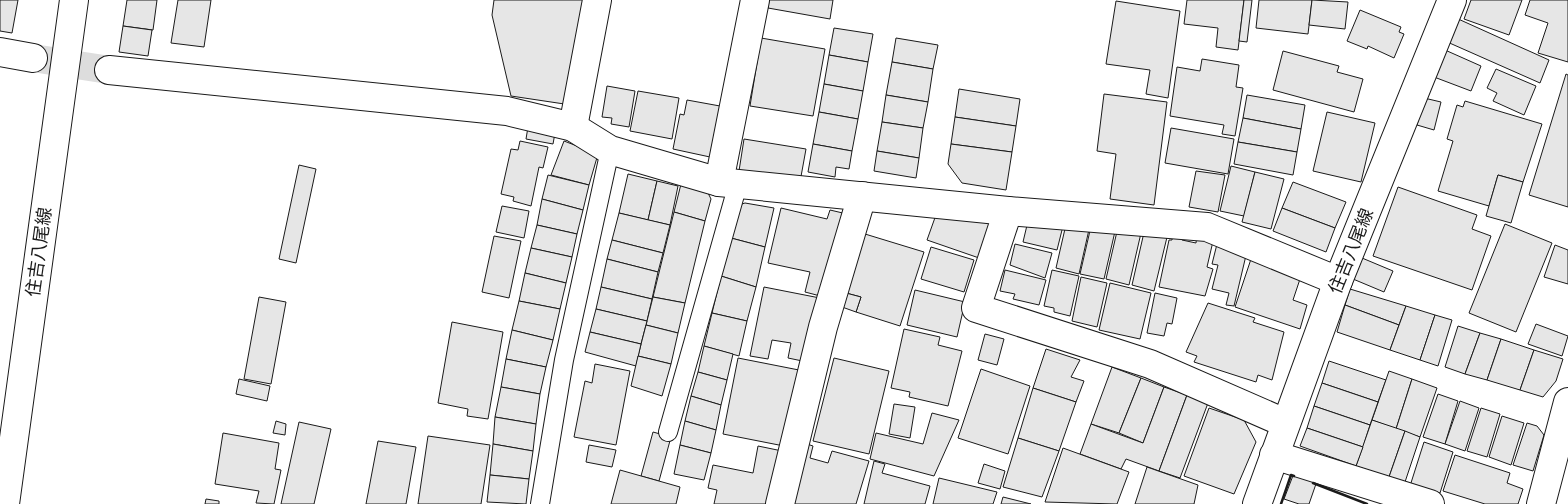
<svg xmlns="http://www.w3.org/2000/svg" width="1568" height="504" font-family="'Alegreya Sans','Noto Sans JP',sans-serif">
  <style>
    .building { fill: #e6e6e6; stroke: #1a1a1a }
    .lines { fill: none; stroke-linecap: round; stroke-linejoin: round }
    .street-tunnel { stroke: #ddd; stroke-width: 28; stroke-dasharray: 28 14; stroke-linecap: butt }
    .lane-casing { stroke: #1a1a1a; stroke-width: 20 }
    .street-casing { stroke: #1a1a1a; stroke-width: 30 }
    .secondary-casing { stroke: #1a1a1a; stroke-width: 30 }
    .lane { stroke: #fff; stroke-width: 18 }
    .street { stroke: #fff; stroke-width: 28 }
    .secondary { stroke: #fff; stroke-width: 28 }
    .wall { stroke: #1a1a1a; stroke-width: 2.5 }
    .labels { text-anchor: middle; stroke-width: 4; stroke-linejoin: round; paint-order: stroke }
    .street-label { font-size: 18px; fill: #1a1a1a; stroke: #fff }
  </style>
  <rect width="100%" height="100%" fill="#fff"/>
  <g class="building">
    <polygon points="0,0 18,0 12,33 0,31"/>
    <polygon points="127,0 157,0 153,30 123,26"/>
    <polygon points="178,0 211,0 204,47 171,43"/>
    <polygon points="494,0 586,0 571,105 511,96 492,15"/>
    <polygon points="769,0 833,0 830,19 768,8"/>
    <polygon points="1187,0 1244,0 1238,50 1216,47 1218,28 1184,24"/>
    <polygon points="1244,0 1252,0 1247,42 1239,41"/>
    <polygon points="1259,0 1312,0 1308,34 1256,28"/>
    <polygon points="1312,0 1348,2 1345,29 1309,25"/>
    <polygon points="1471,0 1522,0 1509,35 1464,19"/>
    <polygon points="1530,0 1568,0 1568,62 1538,53 1548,23 1525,15"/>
    <polygon points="1116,1 1180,11 1168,98 1146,94 1150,70 1106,64"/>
    <polygon points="1360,10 1401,27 1399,32 1404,34 1394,58 1368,46 1367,49 1347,41"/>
    <polygon points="1456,18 1549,60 1540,83 1445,41"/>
    <polygon points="123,26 152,30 148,56 119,52"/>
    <polygon points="834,28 873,34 868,62 829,55"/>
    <polygon points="761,38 825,49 813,116 750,106"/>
    <polygon points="896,38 938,45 933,69 892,62"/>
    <polygon points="1445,50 1481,66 1471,91 1434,77"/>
    <polygon points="1283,51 1339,66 1337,72 1363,79 1354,112 1273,90"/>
    <polygon points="829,55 868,62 863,91 824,84"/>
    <polygon points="1202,59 1239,65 1236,87 1243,88 1235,136 1222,134 1224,125 1170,116 1177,67 1200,71"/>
    <polygon points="892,62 933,69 928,102 886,95"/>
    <polygon points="1496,69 1536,86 1524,115 1493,101 1497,93 1487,88"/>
    <polygon points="1566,74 1568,75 1568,207 1529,195"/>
    <polygon points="824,84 863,91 858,119 819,112"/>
    <polygon points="607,86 635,91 629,127 611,124 612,118 602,117"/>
    <polygon points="959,89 1020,99 1016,126 955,117"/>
    <polygon points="638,91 679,98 672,139 630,131"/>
    <polygon points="1104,94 1167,102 1154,205 1110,199 1116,154 1097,151"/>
    <polygon points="886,95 928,102 923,128 882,122"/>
    <polygon points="1247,95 1305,105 1301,129 1243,118"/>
    <polygon points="1424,98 1441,102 1434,130 1417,125"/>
    <polygon points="687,100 720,106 710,157 673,149 680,114 684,115"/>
    <polygon points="1465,101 1542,124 1523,182 1498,175 1489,206 1438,191 1453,141 1447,139 1457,105 1463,107"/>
    <polygon points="819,112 858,119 852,151 813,144"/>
    <polygon points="1327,112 1375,123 1361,182 1313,171"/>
    <polygon points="955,117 1016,126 1012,152 951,144"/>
    <polygon points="1243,118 1301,129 1297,152 1238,142"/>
    <polygon points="882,122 923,128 919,158 877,151"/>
    <polygon points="528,127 555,133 553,144 526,139"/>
    <polygon points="1171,128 1234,139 1228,174 1165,163"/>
    <polygon points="744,139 806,149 800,182 739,171"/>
    <polygon points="520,141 548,147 543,168 539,167 531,206 513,201 514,197 501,194 511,149 518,150"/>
    <polygon points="564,141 598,154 589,185 551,175"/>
    <polygon points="1238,142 1297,152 1293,175 1234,164"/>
    <polygon points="813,144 852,151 849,169 836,167 835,177 808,172"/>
    <polygon points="951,144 1012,152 1006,190 962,183 948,164"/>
    <polygon points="877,151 919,158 916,178 874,171"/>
    <polygon points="299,165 316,169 296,263 279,259"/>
    <polygon points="1231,166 1255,172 1244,216 1220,211"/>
    <polygon points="1196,171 1225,175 1218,212 1189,207"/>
    <polygon points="1255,172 1284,179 1271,229 1242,222"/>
    <polygon points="628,174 657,181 648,220 619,213"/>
    <polygon points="548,175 589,185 583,210 542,199"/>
    <polygon points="1498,175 1523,182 1511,223 1486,216"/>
    <polygon points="682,180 705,187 711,199 705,221 674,212"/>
    <polygon points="657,181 678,186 670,225 648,220"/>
    <polygon points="1293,182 1346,202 1335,228 1282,208"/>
    <polygon points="1398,187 1477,215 1472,229 1491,236 1472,290 1373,256"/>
    <polygon points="542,199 583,210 577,234 537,225"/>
    <polygon points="745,203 774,208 765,247 731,238 739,205"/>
    <polygon points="502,206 529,211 524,238 496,232"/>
    <polygon points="781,208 827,219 830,210 847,214 828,298 805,292 810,272 768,263"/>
    <polygon points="1282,208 1335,228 1326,252 1273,231"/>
    <polygon points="674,212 705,221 685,303 653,297"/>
    <polygon points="937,212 994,224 982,259 927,240"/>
    <polygon points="619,213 670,225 663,253 612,240"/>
    <polygon points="1067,220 1090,225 1079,274 1056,268"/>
    <polygon points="1028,221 1064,222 1057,250 1023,242"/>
    <polygon points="1092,222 1116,227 1104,279 1080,274"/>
    <polygon points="1505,224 1552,243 1516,332 1469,313"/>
    <polygon points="537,225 577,234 572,257 531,248"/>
    <polygon points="1118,227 1141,233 1129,285 1106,279"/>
    <polygon points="1145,228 1168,233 1154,291 1132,285"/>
    <polygon points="1173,231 1184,234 1182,240 1196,243 1197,234 1214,237 1207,267 1213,269 1205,296 1159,287 1169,240 1172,240"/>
    <polygon points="865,234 924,252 900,326 856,312 861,297 846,293"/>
    <polygon points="494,236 521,241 509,298 482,292"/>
    <polygon points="731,238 765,247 756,287 721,276"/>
    <polygon points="612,240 663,253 658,272 607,259"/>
    <polygon points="1218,240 1248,247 1234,306 1226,305 1229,293 1212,289 1218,265 1212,264"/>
    <polygon points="1015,244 1052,253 1045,278 1010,265"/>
    <polygon points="1555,245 1568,250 1568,284 1544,277"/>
    <polygon points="931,247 974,260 964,292 921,279"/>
    <polygon points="531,248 572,257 566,283 525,273"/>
    <polygon points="1252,256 1302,273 1293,300 1307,305 1300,329 1235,307"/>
    <polygon points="1362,258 1393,271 1384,292 1353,279"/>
    <polygon points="607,259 658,272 652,299 601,287"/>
    <polygon points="1005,270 1046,280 1039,305 1013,299 1015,294 1000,291"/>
    <polygon points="1052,270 1079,276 1070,316 1054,312 1054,308 1044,306"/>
    <polygon points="525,273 566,283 560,309 519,301"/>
    <polygon points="721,276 756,287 747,321 712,313"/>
    <polygon points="1081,277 1107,283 1097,327 1072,321"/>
    <polygon points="1110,283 1151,293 1140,339 1099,330"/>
    <polygon points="601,287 652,299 647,321 596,309"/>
    <polygon points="764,287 825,299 812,363 788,358 791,343 772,340 768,359 750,356"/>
    <polygon points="1350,289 1406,306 1399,325 1345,305"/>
    <polygon points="915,290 965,302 957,337 907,325"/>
    <polygon points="846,293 861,297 856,312 842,307"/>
    <polygon points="1155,293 1177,298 1172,324 1167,323 1164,336 1147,333"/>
    <polygon points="259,297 286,302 271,384 244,379"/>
    <polygon points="653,297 685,303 678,333 646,325"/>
    <polygon points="519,301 560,309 553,340 512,330"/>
    <polygon points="1208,303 1255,318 1253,322 1284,332 1272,380 1258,375 1256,382 1194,362 1197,356 1186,352"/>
    <polygon points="1345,305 1399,325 1390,350 1337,332"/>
    <polygon points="1406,306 1435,315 1420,360 1390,350"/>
    <polygon points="596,309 647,321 641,344 590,332"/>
    <polygon points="712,313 747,321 739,356 704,346"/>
    <polygon points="1435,315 1452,320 1438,366 1420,360"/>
    <polygon points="452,322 503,332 488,419 467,416 468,409 438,403"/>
    <polygon points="1536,324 1568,336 1562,356 1528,344"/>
    <polygon points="646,325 678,333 671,364 638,356"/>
    <polygon points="1458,326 1480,333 1465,374 1445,367"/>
    <polygon points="904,329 940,337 938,345 962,351 948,406 909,397 910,392 891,388"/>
    <polygon points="512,330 553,340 546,367 506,359"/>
    <polygon points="590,332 641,344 636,366 585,352"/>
    <polygon points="1480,333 1501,339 1487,380 1465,374"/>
    <polygon points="985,334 1004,339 997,365 978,360"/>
    <polygon points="1501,339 1534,350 1520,390 1487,380"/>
    <polygon points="704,346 733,354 727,380 698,372"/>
    <polygon points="1046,349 1080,360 1071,377 1084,381 1076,402 1033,388"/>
    <polygon points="1534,350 1563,359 1556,381 1543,397 1520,390"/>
    <polygon points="638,356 671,364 662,396 631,386"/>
    <polygon points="738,358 804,371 789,447 723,434"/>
    <polygon points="834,358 889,371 869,454 813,441"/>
    <polygon points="506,359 546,367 540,394 501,387"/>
    <polygon points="1329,361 1386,380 1378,402 1322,383"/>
    <polygon points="595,364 630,371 616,445 574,437 585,381 592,383"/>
    <polygon points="1112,367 1141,378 1119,433 1091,424"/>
    <polygon points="981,369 1030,386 1008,454 958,438"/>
    <polygon points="1389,371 1412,379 1396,429 1372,420"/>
    <polygon points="698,372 727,380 721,405 691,396"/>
    <polygon points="1141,378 1164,387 1143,443 1119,433"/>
    <polygon points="239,379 270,386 267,401 236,394"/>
    <polygon points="1412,379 1437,388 1420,437 1396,429"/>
    <polygon points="1322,383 1378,402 1370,425 1314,406"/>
    <polygon points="501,387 540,394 536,424 495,417"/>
    <polygon points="1164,387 1187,395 1159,471 1126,459 1121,469 1080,454 1091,424 1143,443"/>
    <polygon points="1033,388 1076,402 1059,451 1018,438"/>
    <polygon points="1438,394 1458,401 1445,444 1423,437"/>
    <polygon points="1187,395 1208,403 1180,478 1159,471"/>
    <polygon points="691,396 721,405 716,430 685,421"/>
    <polygon points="1460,401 1479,408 1465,451 1445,444"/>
    <polygon points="894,404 915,407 910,438 889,434"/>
    <polygon points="1314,406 1370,425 1363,447 1307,428"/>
    <polygon points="1209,408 1244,420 1256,442 1234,494 1184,476"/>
    <polygon points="1481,408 1500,414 1487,457 1467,451"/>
    <polygon points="932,413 959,420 934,476 870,459 876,433 923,444"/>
    <polygon points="1502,416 1524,423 1511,465 1489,457"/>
    <polygon points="495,417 536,424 533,451 493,444"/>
    <polygon points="1372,420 1405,431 1389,477 1356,466"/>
    <polygon points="276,421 286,424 285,435 273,433"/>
    <polygon points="685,421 716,430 711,453 680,445"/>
    <polygon points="299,422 331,429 314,504 281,504"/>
    <polygon points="1527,423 1537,426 1544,435 1533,471 1513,465"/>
    <polygon points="1307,428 1363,447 1356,466 1300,446"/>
    <polygon points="1405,431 1420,437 1405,482 1389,477"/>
    <polygon points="653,432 671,437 659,481 641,476"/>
    <polygon points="223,433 279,443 275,469 281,470 274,504 256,503 259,491 215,484"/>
    <polygon points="428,436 490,445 481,504 418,504"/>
    <polygon points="1018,438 1059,451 1042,497 1003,487"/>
    <polygon points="378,441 416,447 406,504 366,504"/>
    <polygon points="1424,442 1453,452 1440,493 1410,486"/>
    <polygon points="804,443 813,446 810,458 828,463 832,451 869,461 856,504 789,504"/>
    <polygon points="493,444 533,451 529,479 490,475"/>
    <polygon points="589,445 616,450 612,467 586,462"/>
    <polygon points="680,445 711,453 704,480 674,474"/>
    <polygon points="758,446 787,452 777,504 714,504 717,490 708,488 713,465 753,473"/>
    <polygon points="1063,448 1129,472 1117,504 1045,502"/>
    <polygon points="1455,455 1510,473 1507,483 1523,489 1518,504 1485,504 1443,491"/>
    <polygon points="874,461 885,464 882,473 930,486 925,504 864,504"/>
    <polygon points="984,464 1005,471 1000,489 978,483"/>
    <polygon points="1147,467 1198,485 1194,504 1135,504"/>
    <polygon points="620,470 680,487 676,504 611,504"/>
    <polygon points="1294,473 1317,481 1309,504 1299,504 1284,499"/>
    <polygon points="490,475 529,479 526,504 487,502"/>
    <polygon points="939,478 997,492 993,504 933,504"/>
    <polygon points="1003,497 1031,504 1001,504"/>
    <polygon points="206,499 219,501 219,504 205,504"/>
  </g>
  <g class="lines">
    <polyline class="street-tunnel" points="33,58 109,70"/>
    <g class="lane-casing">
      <g id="lane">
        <polyline points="668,432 738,184"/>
        <polyline points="540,504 564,360 610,150"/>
      </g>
    </g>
    <g class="street-casing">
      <g id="street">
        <polyline points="0,52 33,58"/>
        <polyline points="109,70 507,111 573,127 610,150 719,182 1008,211 1207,227 1338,281"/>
        <polyline points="573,127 597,0"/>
        <polyline points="719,182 755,0"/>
        <polyline points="1008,211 976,308 1150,364 1285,423"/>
        <polyline points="1274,455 1430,504"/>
        <polyline points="780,504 823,327 862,196"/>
        <polyline points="1541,504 1568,402"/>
      </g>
    </g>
    <g class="secondary-casing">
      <g id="secondary">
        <polyline points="5,504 74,0"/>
        <polyline points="1257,504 1338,281 1452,0"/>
      </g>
    </g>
    <use href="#lane" class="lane"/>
    <use href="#street" class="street"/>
    <use href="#secondary" class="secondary"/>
    <g class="wall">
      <polyline points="1313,483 1367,504"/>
      <polyline points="1281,504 1291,475 1294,476"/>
    </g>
  </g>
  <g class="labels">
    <g class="street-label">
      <text transform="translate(1351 251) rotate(-68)" y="6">住吉八尾線</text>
      <text transform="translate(39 252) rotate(-82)" y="6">住吉八尾線</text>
    </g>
  </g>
</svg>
